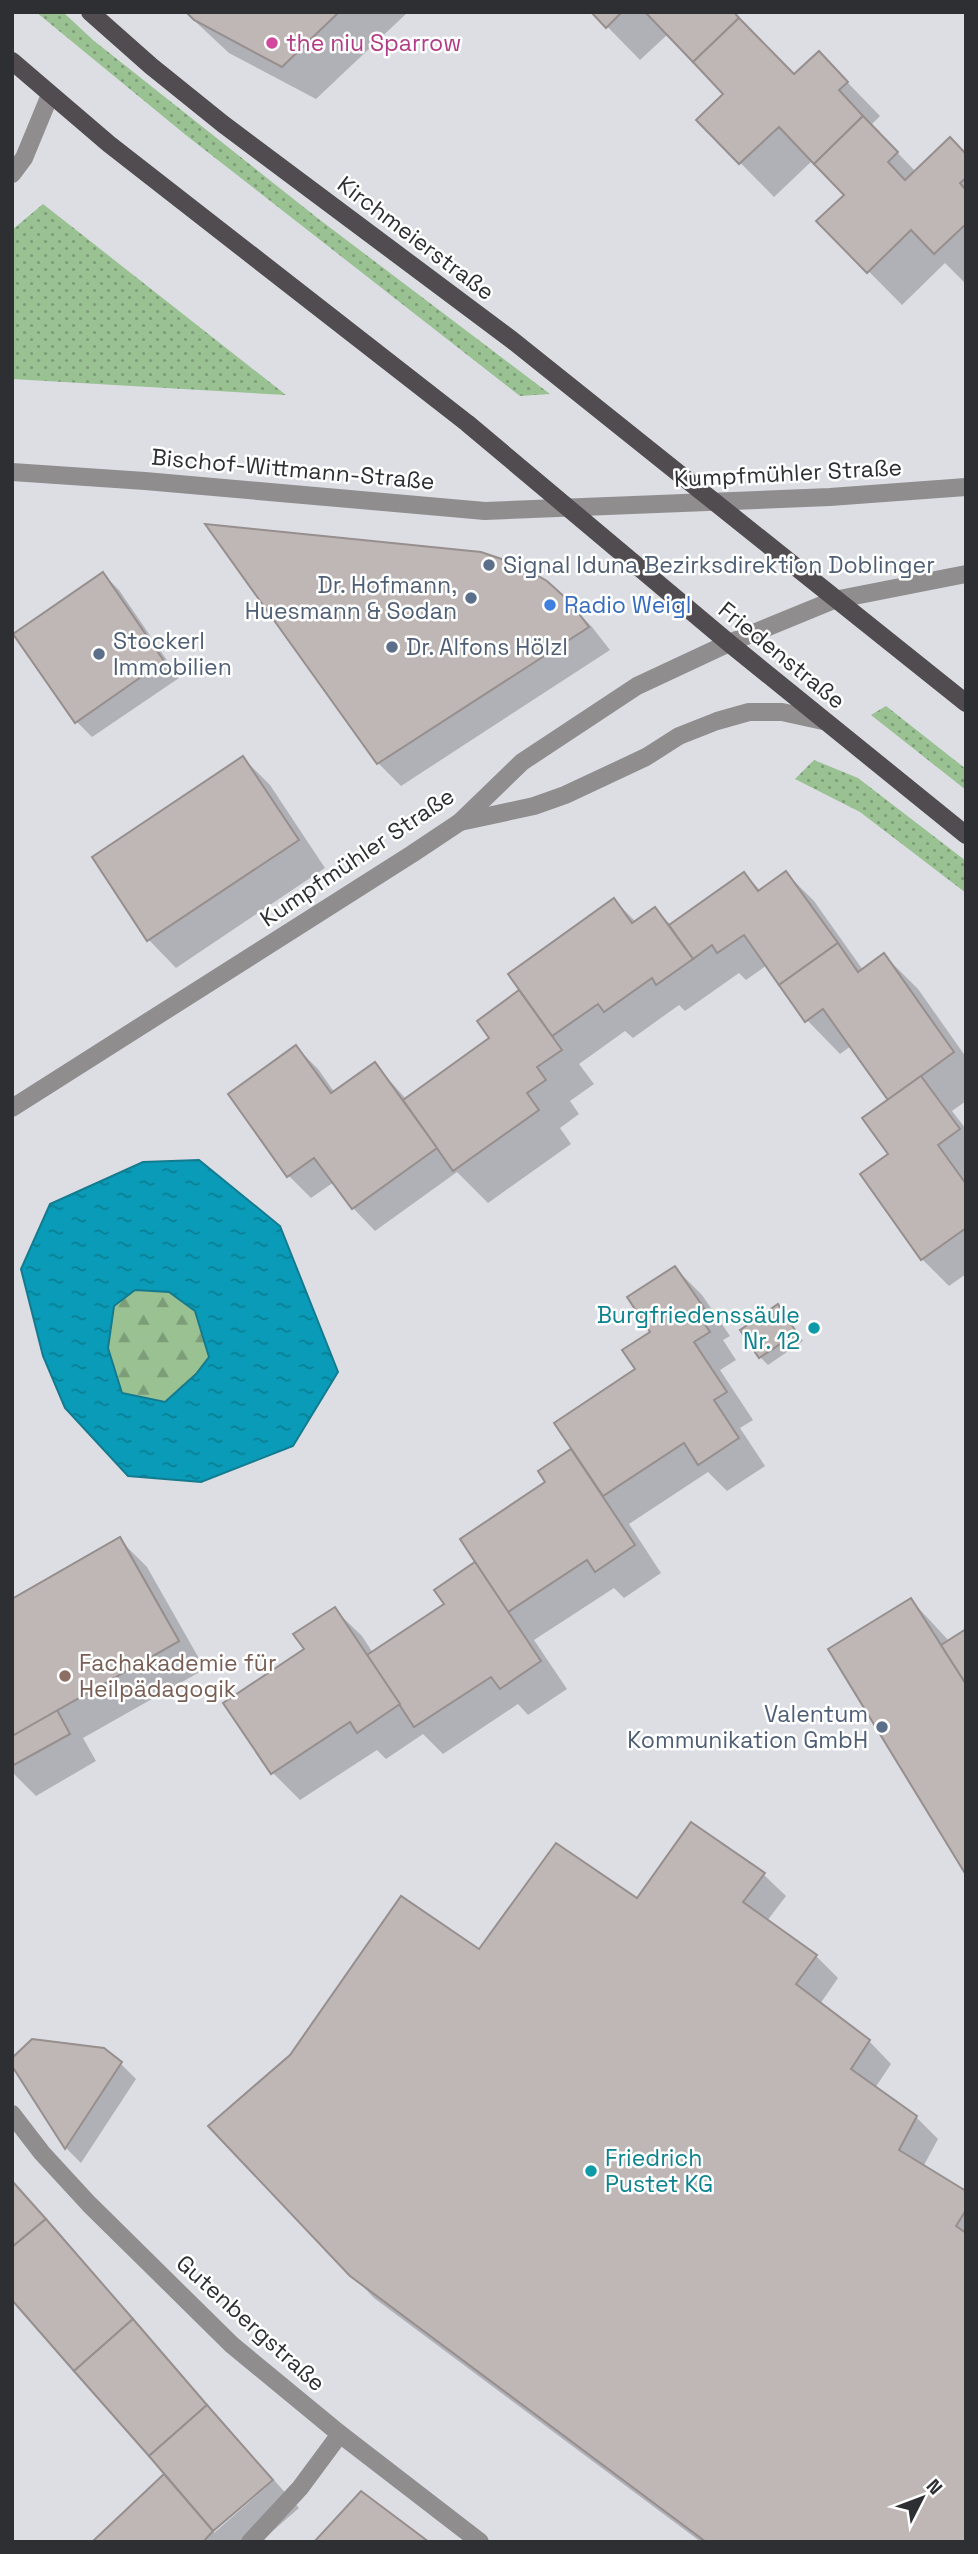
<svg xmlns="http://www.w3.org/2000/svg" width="978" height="2554" font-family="'Space Grotesk',sans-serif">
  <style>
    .grass { fill: url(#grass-dots) }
    .forest { fill: url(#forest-firs) }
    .water { fill: url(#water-ripples); stroke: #147b8f; stroke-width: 2; fill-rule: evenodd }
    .shadow { fill: #0003 }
    .building { fill: #beb7b5; stroke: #968f8e; stroke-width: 2 }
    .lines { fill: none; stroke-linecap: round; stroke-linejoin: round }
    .minor { stroke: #908d8f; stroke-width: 18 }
    .major { stroke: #514c4f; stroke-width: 18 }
    .hotel-dot { fill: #d1479c; stroke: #fff; stroke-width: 2.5 }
    .service-dot { fill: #5c6f8a; stroke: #fff; stroke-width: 2.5 }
    .shop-dot { fill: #3f7fe0; stroke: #fff; stroke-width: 2.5 }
    .culture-dot { fill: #0f9aa8; stroke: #fff; stroke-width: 2.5 }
    .education-dot { fill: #8d6e63; stroke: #fff; stroke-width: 2.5 }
    .labels { text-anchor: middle; stroke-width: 5; stroke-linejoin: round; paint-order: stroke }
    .hotel-label { font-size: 23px; fill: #b23c85; stroke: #fff; text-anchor: start }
    .street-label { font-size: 23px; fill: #2e2f32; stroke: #fff }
    .service-label { font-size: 23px; fill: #4e5e75; stroke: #fff; text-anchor: start }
    .shop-label { font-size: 23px; fill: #366cbe; stroke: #fff; text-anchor: start }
    .culture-label { font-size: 23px; fill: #0d838f; stroke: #fff; text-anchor: end }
    .education-label { font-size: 23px; fill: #785e54; stroke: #fff; text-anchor: start }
  </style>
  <defs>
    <pattern id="grass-dots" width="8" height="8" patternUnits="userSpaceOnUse" patternTransform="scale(1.75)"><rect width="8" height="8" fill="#99c192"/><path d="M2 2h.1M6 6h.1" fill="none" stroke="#7d9d78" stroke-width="1.8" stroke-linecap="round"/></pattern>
    <pattern id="forest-firs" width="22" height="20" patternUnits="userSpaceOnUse" patternTransform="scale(1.75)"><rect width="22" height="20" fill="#99c192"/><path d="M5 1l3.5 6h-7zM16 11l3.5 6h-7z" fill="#7d9d78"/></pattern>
    <pattern id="water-ripples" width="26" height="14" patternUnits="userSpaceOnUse" patternTransform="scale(1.75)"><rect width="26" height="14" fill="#099bb7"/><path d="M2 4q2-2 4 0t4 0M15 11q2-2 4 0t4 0" fill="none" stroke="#0a7f95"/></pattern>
  </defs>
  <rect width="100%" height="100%" fill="#dcdee4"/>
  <g class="grass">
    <polygon points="36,12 63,12 93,40 320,220 550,394 520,396 187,136"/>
    <polygon points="43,204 286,395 12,379 12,230"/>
    <polygon points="886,706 966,769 966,790 871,715"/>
    <polygon points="814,760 858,778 966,861 966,893 860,812 795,779"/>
  </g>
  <polygon class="forest" points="135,1290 169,1292 195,1311 209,1358 196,1374 165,1402 122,1393 108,1348 114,1306"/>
  <path class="water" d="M199,1160L280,1226L338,1372L293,1446L201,1482L128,1476L65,1408L43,1356L21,1269L50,1204L143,1162ZM135,1290L169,1292L195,1311L209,1357L196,1374L165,1402L122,1393L108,1348L114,1306Z"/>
  <g class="shadow">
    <polygon points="185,12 408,12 316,99 229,53"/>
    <polygon points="593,12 733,12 794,76 819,53 880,116 871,125 916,172 966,155 966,284 945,263 902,305 819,221 846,195 813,160 774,197 699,121 726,94 668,34 640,60"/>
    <polygon points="208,527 569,603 592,627 610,650 401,786 378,763"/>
    <polygon points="103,574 119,590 179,678 92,737 76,721"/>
    <polygon points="243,758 270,785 325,868 176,968 149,940 94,857"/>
    <polygon points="786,873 814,901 863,970 884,955 918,989 966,1057 966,1101 952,1111 966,1129 966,1274 949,1286 922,1259 891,1154 890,1100 851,1046 840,1054 807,1020 767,965 746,980 739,973 685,1011 679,1005 633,1038 625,1031 579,1064 594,1084 570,1101 579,1114 560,1128 571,1144 488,1203 457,1172 375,1231 353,1208 334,1182 311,1198 289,1176 230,1094 296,1047 318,1069 335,1093 375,1064 406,1099 491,1038 614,900 636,922 655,909 671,925 744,874 761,891"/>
    <polygon points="675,1268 702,1295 730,1336 723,1340 736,1360 720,1370 753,1420 740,1428 765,1466 727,1491 708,1472 629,1524 661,1573 624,1598 614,1588 534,1640 567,1689 528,1715 518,1704 443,1754 423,1734 386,1759 377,1750 300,1800 273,1773 306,1650 334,1609 362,1636 373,1653 446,1604 437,1590 477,1563 548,1483 540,1472 574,1450 637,1369"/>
    <polygon points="778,1307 803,1341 768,1365 760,1357"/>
    <polygon points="120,1540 147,1567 205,1669 83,1738 96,1761 36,1796 12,1772 12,1601"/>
    <polygon points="911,1600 949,1641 966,1872"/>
    <polygon points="763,1874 786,1896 767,1921 816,1956 838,1978 820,2004 869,2041 891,2064 875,2088 916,2117 938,2139 923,2167 966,2193 966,2542 701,2542 374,2298 351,2274 479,1952 638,1900"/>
    <polygon points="12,2062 120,2063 136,2079 81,2163 66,2148"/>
    <polygon points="12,2181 205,2402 205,2405 272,2478 214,2528 214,2533 274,2480 299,2508 260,2542 94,2542 173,2481 12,2297"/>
  </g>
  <g class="building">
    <polygon points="186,12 339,12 282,67 194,20"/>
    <polygon points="591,12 622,12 606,28"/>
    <polygon points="645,12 734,12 739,18 693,62"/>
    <polygon points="739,18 794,74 819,51 848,82 839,90 863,116 814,164 779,127 739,164 696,120 723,94 693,62"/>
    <polygon points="863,116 898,152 888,162 905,180 950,137 966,154 966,178 960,183 966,190 966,224 934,254 911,230 867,273 816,221 844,195 814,164"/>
    <polygon points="205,524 481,552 519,565 547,581 570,602 589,627 377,764"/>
    <polygon points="103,572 164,661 75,723 13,634"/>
    <polygon points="243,756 299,840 147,941 92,857"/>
    <polygon points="786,871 838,943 779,985 744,935 717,953 712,945 693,959 669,925 744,872 758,891"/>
    <polygon points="614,898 632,923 655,907 693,959 656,985 652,978 604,1012 598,1004 552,1036 508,974"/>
    <polygon points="838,943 858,972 884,953 954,1052 888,1100 823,1009 805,1022 779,985"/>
    <polygon points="519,990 562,1050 537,1067 546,1080 527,1093 539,1110 453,1171 403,1100 489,1038 477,1021"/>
    <polygon points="296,1045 331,1093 375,1062 437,1148 352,1209 314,1158 287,1177 228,1094"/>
    <polygon points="921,1076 960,1129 938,1145 966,1184 966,1228 921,1260 860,1174 888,1154 862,1118"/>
    <polygon points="675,1266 704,1308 697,1312 710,1332 694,1342 727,1392 714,1400 739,1438 698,1465 684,1443 603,1496 554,1423 635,1369 622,1350 650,1332 627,1297"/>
    <polygon points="778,1304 797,1333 759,1358 740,1330"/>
    <polygon points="571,1449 635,1545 595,1572 587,1560 508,1612 460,1539 545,1482 538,1471"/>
    <polygon points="120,1537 179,1641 57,1710 70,1734 12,1766 12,1599"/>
    <polygon points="120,1537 179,1641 12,1736 12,1599"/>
    <polygon points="475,1562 541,1661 500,1689 491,1677 414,1727 367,1655 444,1604 434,1590"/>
    <polygon points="911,1598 966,1684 966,1875 828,1649"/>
    <polygon points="335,1607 400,1704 357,1733 350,1722 271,1774 223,1703 304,1649 293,1634"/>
    <polygon points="966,1629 966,1684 941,1645"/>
    <polygon points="691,1822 765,1873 743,1902 817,1955 796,1984 870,2040 851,2069 917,2116 899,2150 966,2191 966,2210 956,2226 966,2233 966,2542 706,2542 350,2276 208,2126 290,2055 401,1896 479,1949 556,1843 637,1898"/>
    <polygon points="32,2039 104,2048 122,2062 65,2149 12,2066 12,2058"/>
    <polygon points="12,2181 46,2219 12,2247"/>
    <polygon points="46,2219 133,2319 74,2371 12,2300 12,2247"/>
    <polygon points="133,2319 207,2405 149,2456 74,2371"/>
    <polygon points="207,2405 273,2480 213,2531 149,2456"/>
    <polygon points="164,2474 213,2531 203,2542 92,2542"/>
    <polygon points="361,2491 429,2542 314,2542"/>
  </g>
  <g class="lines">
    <g class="minor">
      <polyline points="12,174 24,158 50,95"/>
      <polyline points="12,472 145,481 485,511 830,497 966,487"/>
      <polyline points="460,822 534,806 565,795 646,757 679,736 717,721 749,712 782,712 823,721"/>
      <polyline points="12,1108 412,854 460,822 522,762 637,686 729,643 834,600 966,574"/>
      <polyline points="12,2114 42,2153 89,2204 232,2345 340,2434 480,2542"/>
      <polyline points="250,2542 300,2488 340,2434"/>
    </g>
    <g class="major">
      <polyline points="90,12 151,66 223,124 512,340 966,703"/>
      <polyline points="12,61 109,144 467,423 729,643 966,835"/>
    </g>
  </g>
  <circle class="hotel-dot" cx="272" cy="43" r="7"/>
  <g class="service-dot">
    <circle cx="489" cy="565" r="7"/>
    <circle cx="471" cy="598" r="7"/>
    <circle cx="392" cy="647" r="7"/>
    <circle cx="99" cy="654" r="7"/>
    <circle cx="882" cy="1727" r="7"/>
  </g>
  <circle class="shop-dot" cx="550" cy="605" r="7"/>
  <g class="culture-dot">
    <circle cx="814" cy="1328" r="7"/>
    <circle cx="591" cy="2171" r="7"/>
  </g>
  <circle class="education-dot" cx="65" cy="1676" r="7"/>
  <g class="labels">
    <g class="hotel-label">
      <text x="286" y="51">the niu Sparrow</text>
    </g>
    <g class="street-label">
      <text transform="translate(416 238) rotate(37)" y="8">Kirchmeierstraße</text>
      <text transform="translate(293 469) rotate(5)" y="8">Bischof-Wittmann-Straße</text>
      <text transform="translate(788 473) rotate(-3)" y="8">Kumpfmühler Straße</text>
      <text transform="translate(782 655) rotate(39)" y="8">Friedenstraße</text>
      <text transform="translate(357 857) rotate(-34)" y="8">Kumpfmühler Straße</text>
      <text transform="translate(251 2323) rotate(42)" y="8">Gutenbergstraße</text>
    </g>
    <g class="service-label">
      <text x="503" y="573">Signal Iduna Bezirksdirektion Doblinger</text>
      <text x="457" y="593" text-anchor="end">Dr. Hofmann,<tspan x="457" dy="26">Huesmann &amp; Sodan</tspan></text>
      <text x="113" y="649">Stockerl<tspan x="113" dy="26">Immobilien</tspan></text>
      <text x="406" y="655">Dr. Alfons Hölzl</text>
      <text x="868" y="1722" text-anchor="end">Valentum<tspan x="868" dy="26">Kommunikation GmbH</tspan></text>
    </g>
    <g class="shop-label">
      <text x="564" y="613">Radio Weigl</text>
    </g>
    <g class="culture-label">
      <text x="800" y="1323">Burgfriedenssäule<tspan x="800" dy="26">Nr. 12</tspan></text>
      <text x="605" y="2166" text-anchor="start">Friedrich<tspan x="605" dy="26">Pustet KG</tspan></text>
    </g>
    <g class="education-label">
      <text x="79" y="1671">Fachakademie für<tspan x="79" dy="26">Heilpädagogik</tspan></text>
    </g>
  </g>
  <rect width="978" height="2554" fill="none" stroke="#2e2f32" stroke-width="28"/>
  <g transform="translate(922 2498) rotate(48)" stroke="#ffffff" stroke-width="5" paint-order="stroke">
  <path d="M0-5L12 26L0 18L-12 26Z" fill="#2e2f32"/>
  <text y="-10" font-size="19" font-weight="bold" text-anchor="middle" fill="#2e2f32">N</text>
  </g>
</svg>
